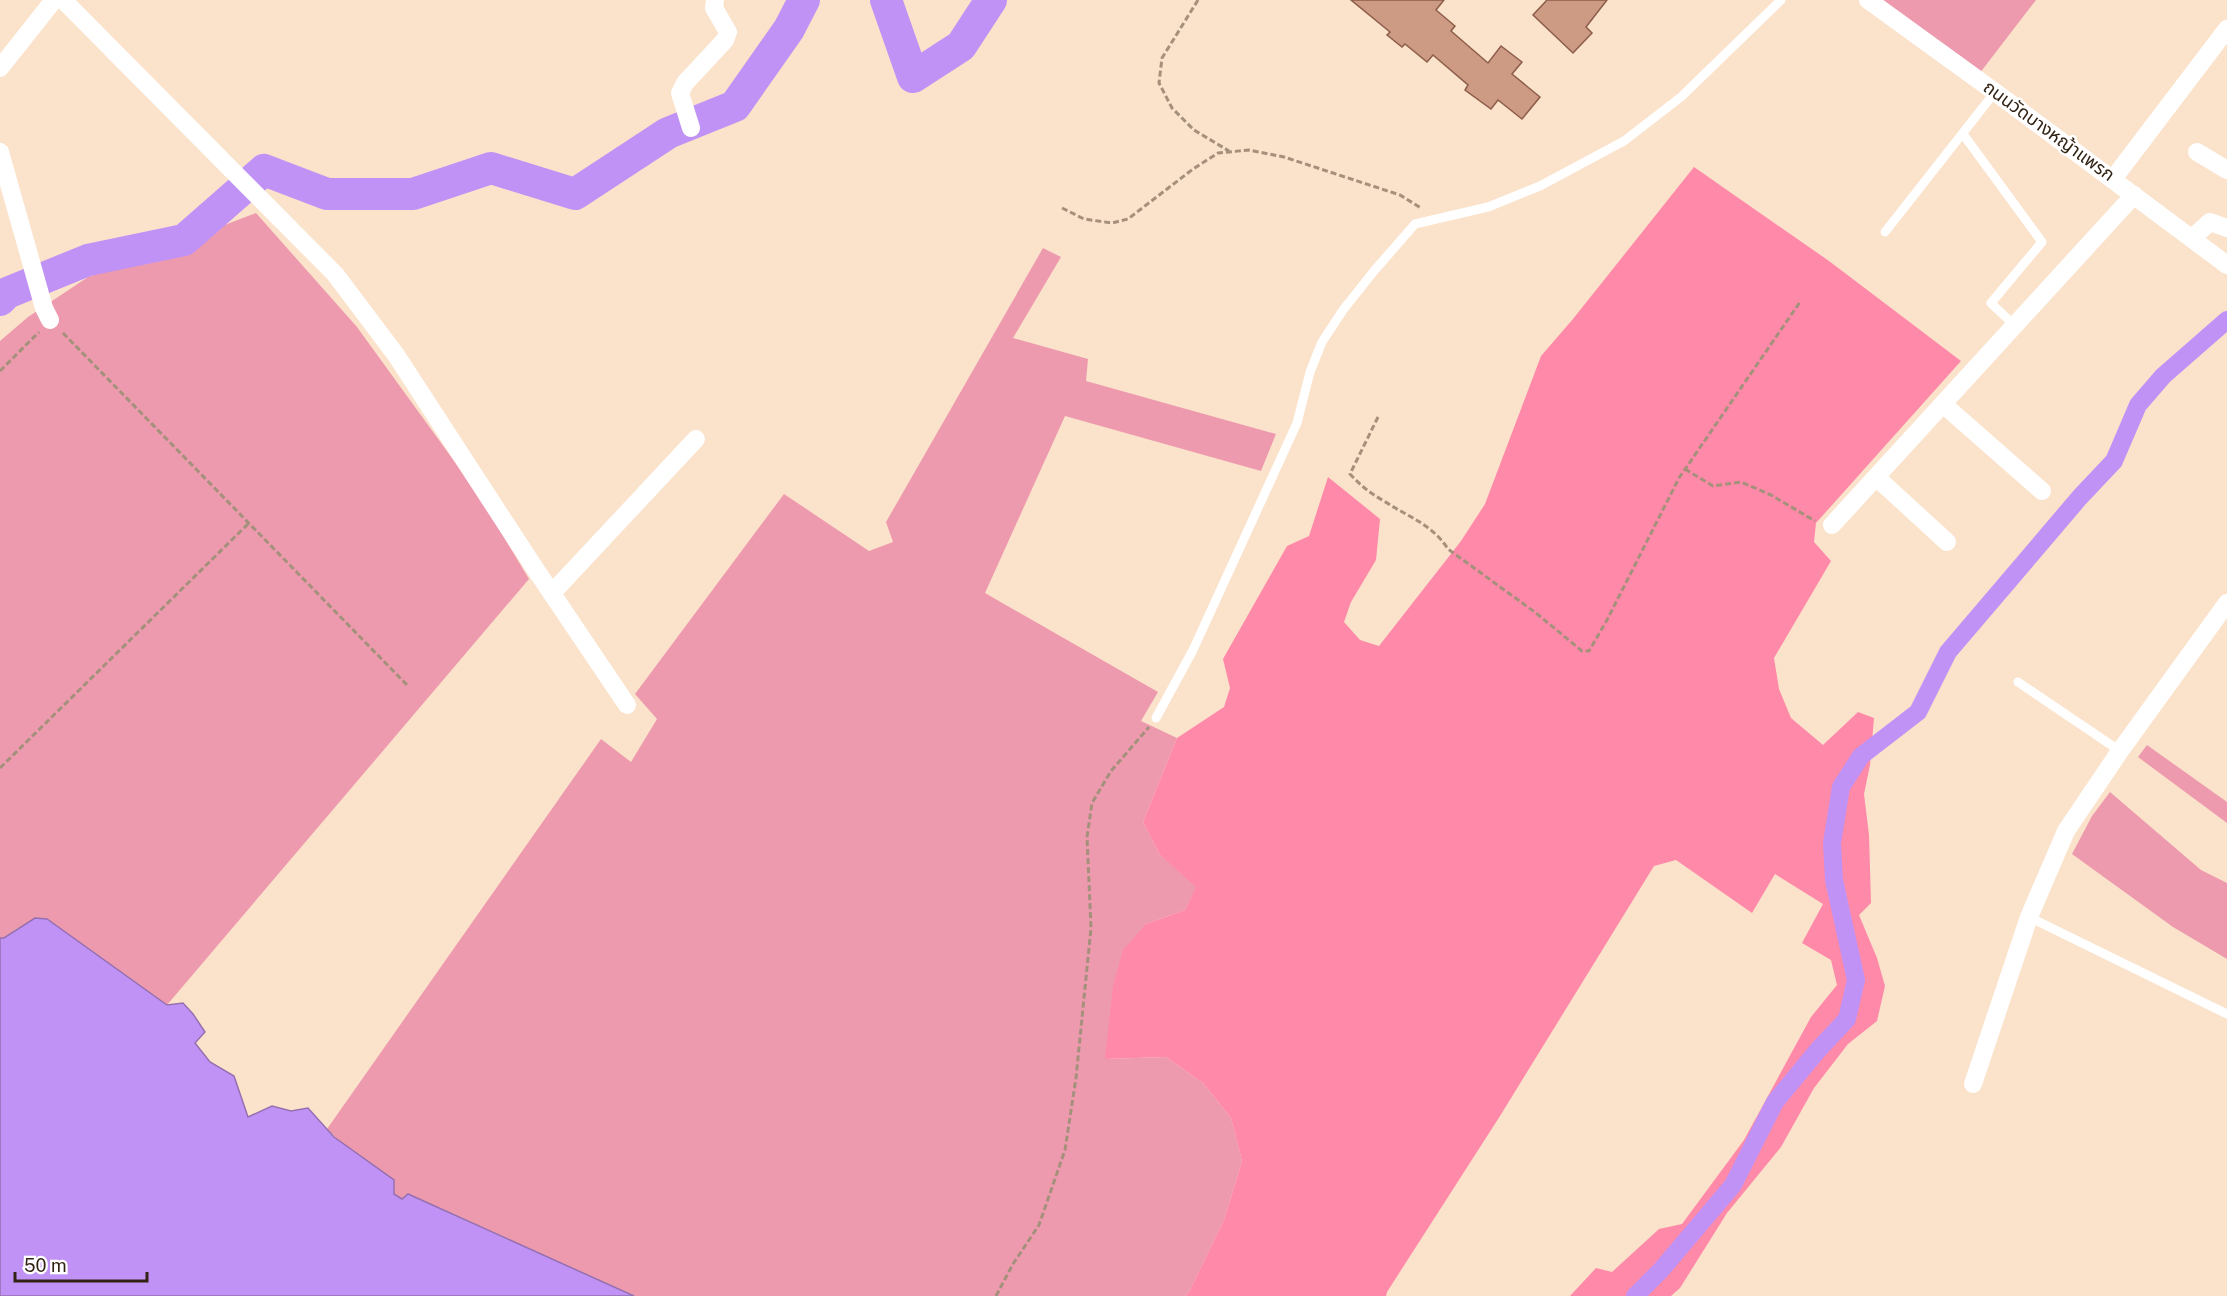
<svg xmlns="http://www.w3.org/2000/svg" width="2227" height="1296" font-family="'Public Sans','Noto Sans Thai',sans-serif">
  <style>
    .green { fill: #ee9aae }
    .forest { fill: #ff89a8 }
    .water { fill: #c092f5; stroke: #9570b1; stroke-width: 1.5 }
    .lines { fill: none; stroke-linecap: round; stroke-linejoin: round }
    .canal { stroke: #c092f5; stroke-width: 18 }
    .river { stroke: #c092f5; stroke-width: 32 }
    .building { fill: #cd9a84; stroke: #8c5d49; stroke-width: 1.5 }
    .path { stroke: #a5907c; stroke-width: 3; stroke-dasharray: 6 3; stroke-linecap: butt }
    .lane { stroke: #fff; stroke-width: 9 }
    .street { stroke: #fff; stroke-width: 18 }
    .labels { text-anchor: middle; stroke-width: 5; stroke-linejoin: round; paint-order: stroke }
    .street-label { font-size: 18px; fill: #312213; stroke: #fff }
  </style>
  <rect width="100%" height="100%" fill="#fbe2cb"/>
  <g class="green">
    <polygon points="1881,0 2036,0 1976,78"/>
    <polygon points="256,213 357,327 478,494 529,579 167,1005 47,919 18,928 4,938 0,938 0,341 28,317 88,277"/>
    <polygon points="1043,248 1061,257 1013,338 1088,359 1086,381 1276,434 1261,471 1065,416 985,593 1158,692 1141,721 1177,738 1143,822 1160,855 1197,886 1185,910 1146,924 1106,1059 1166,1057 1203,1083 1231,1118 1242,1161 1224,1220 1189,1292 1185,1296 634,1296 408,1194 402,1199 394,1194 327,1129 601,739 631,762 657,719 635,694 784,494 869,551 893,542 886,522"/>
    <polygon points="2147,745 2227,802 2227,823 2138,757"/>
    <polygon points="2110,792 2201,870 2227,883 2227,959 2173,927 2072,854 2092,816"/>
  </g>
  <polygon class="forest" points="1694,167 1829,261 1961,361 1816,523 1814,542 1831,561 1774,658 1779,689 1791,718 1823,745 1858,712 1874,718 1870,765 1864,794 1869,835 1871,903 1859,915 1877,958 1885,986 1877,1021 1848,1044 1814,1088 1781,1147 1727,1213 1680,1288 1671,1296 1570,1296 1596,1268 1612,1272 1659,1229 1682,1224 1744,1140 1811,1017 1837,985 1831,960 1802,943 1823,904 1775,874 1752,913 1676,860 1654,866 1500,1116 1387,1292 1386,1296 1185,1296 1189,1292 1224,1220 1242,1161 1231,1118 1203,1083 1166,1057 1105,1059 1113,986 1123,950 1146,924 1185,910 1196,887 1160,855 1143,822 1177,738 1224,707 1230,688 1223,659 1287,546 1309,536 1328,477 1380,519 1376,560 1351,602 1344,622 1360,640 1379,646 1461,541 1485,504 1541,356 1573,319"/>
  <polygon class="water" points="35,918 47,919 167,1005 183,1003 193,1014 205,1032 195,1043 210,1062 234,1076 248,1117 272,1106 291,1111 308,1108 334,1137 394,1180 394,1194 402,1199 408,1194 634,1296 0,1296 0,938 4,938"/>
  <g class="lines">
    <polyline class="canal" points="1635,1296 1661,1270 1733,1185 1775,1102 1818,1050 1847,1019 1856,980 1834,880 1832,843 1841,787 1861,756 1918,712 1948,652 2080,497 2114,461 2138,405 2163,376 2227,320"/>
    <g class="river">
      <polyline points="886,0 913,77 961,46 991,0"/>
      <polyline points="0,300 7,293 88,260 184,240 264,170 327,194 413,194 491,168 575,194 668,133 735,106 789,29 804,0"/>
    </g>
  </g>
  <g class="building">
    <polygon points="1351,0 1444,0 1436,10 1455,26 1451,31 1488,63 1501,46 1522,62 1512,74 1540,97 1522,119 1498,100 1491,109 1465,90 1468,85 1433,55 1427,62 1405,44 1402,47 1387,35 1390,32"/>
    <polygon points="1547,0 1607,0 1586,27 1592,33 1573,53 1533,15"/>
  </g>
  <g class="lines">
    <g class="path">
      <polyline points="1198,0 1162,58 1159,83 1172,108 1194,130 1229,151"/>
      <polyline points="1062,208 1084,219 1112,223 1128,219 1193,169 1218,153 1249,150 1284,157 1400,195 1421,208"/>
      <polyline points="63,333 408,686"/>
      <polyline points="0,371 39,332"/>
      <path d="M1378,417L1350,474C1360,485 1371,494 1384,501C1408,517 1432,524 1448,549L1536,613L1582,651H1589L1607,620L1679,478L1800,302"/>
      <polyline points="1685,469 1713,486 1741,482 1771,495 1815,521"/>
      <polyline points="0,768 249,523"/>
      <polyline points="996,1296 1013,1264 1039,1225 1065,1150 1076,1078 1091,928 1087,837 1092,803 1111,771 1149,727"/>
    </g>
    <g class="lane">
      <polyline points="1963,134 2042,242 1991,303 2015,326"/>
      <polyline points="1885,232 1995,92"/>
      <polyline points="2018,682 2120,751"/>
      <polyline points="1156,718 1193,650 1297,423 1310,372 1322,342 1343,310 1374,271 1415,224 1488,207 1540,186 1624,141 1681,97 1781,0"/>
      <polyline points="2029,917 2227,1014"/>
    </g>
    <g class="street">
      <polyline points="63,0 335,274 396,355 534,567 627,705"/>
      <polyline points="1868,0 1995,92 2227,265"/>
      <polyline points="0,68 54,0"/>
      <polyline points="691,128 680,93 685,83 725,40 728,32 714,8 715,0"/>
      <polyline points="0,152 44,308 50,320"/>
      <polyline points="2197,152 2227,170"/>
      <polyline points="2113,179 2227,29"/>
      <polyline points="2192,238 2210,222 2227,228"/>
      <polyline points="1944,405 2042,491"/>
      <polyline points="1876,477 1947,542"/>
      <polyline points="1832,525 2134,195"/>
      <polyline points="552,593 696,439"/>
      <polyline points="1973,1084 2029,917 2066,831 2120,751 2227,603"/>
    </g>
  </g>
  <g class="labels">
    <g class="street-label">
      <text transform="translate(2049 131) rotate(36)" y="6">ถนนวัดบางหญ้าแพรก</text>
    </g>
  </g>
  <path d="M15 1272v9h132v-9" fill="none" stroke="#312213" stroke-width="3"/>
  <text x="24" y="1272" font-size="18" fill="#312213" stroke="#ffffff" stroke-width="4.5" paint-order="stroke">50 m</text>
</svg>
